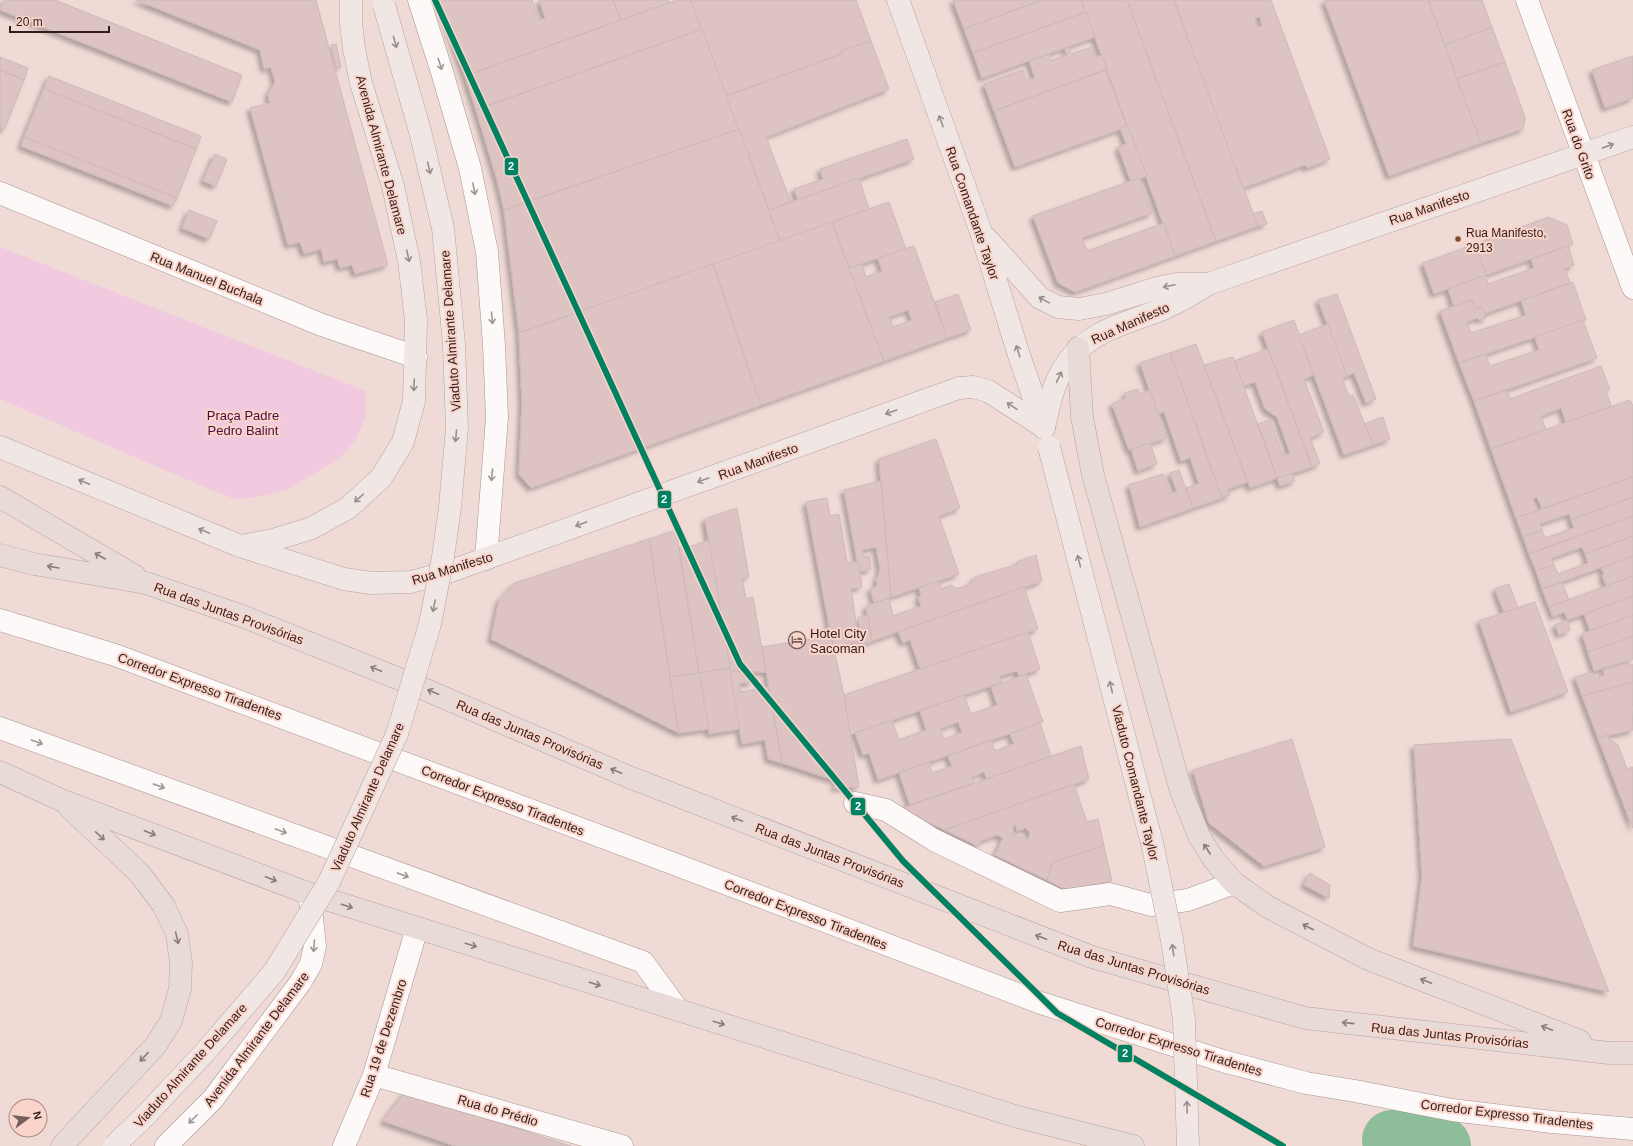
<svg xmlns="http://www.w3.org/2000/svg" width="1633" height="1146" font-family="Helvetica,sans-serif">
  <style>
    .green { fill: #f1cadf }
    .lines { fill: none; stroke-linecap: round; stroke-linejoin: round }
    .river { stroke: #8ebd99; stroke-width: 60 }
    .building { fill: #ddc3c2; stroke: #ccbab8; fill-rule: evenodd; filter: url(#shadow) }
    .minor-casing { stroke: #a69591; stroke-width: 23 }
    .major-casing { stroke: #b8a29e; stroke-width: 23 }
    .highway-casing { stroke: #b8a29e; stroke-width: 23 }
    .minor { stroke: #fdf9f9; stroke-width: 22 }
    .major { stroke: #f0e7e4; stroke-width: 22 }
    .highway { stroke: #e8dad7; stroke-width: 22 }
    .major-bridge-casing { stroke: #b8a29e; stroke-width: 23; stroke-linecap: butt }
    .major-bridge { stroke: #f0e7e4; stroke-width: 22 }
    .metro-1-casing { stroke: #fad4cb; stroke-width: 9 }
    .metro-1 { stroke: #008162; stroke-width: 6 }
    .oneway { stroke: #998d89 }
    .oneway2 { stroke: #a09695 }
    .oneway3 { stroke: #8c7c78 }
    .bus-dot { fill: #7a4b2a; stroke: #fad4cb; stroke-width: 1.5 }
    .labels { text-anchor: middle; stroke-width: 4; stroke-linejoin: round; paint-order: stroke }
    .bus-label { font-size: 12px; fill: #2f1e1a; stroke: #fad4cb; text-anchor: start }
    .street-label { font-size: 13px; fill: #2f1e1a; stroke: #fad4cb }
    .park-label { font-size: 13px; fill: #490e40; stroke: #fad4cb }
    .poi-label { font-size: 13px; fill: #2f1e1a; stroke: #fad4cb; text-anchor: start }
    .line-badge { stroke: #fad4cb; stroke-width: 1.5 }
    .badge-label { font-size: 11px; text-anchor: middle; font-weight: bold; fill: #fff }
  </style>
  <defs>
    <filter id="shadow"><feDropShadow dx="-3.5" dy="3.5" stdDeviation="2" flood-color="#0004"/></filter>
  </defs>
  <rect width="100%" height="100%" fill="#f0dad6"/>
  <polygon class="green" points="0,247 366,391 366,416 356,440 341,457 289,489 258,497 241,499 232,498 211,490 0,399"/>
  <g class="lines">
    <polyline class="river" points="1392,1140 1441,1146"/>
  </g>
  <g class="building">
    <polygon points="4,0 55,0 242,75 232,102 0,10"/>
    <polygon points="136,0 316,0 388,265 355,274 352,265 340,268 337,259 324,262 321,249 304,254 300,242 288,245 250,108 270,103 268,94 275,82 271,67 264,69 260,50"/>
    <polygon points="439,0 532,0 539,20 545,18 539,0 613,0 621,20 465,76"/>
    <polygon points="613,0 668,0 669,3 621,20"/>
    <polygon points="677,0 691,0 702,29 476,110 465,76"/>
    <polygon points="691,0 856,0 871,41 841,51 842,54 726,96"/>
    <polygon points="953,0 1042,0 964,29"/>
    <polygon points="1042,0 1081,0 1086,12 973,53 964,29"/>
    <polygon points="1081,0 1127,0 1216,241 1175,256"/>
    <polygon points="1127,0 1174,0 1258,226 1216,241"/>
    <path d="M1174,0H1271L1330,159L1307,168L1305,165L1243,188ZM1260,17L1262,26L1257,27L1255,18Z"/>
    <polygon points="1324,0 1428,0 1481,143 1389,176"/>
    <polygon points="1428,0 1482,0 1492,27 1445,45"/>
    <polygon points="1086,12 1095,37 982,78 973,53"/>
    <polygon points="1492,27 1505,62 1457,79 1445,45"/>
    <polygon points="702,29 739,129 504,210 497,180 476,110"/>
    <polygon points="871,41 889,89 766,137 791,202 769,210 726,96 842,54 841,51"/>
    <polygon points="336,44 341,67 336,68 331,45"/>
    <polygon points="1069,47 1071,54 1092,47 1095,57 1102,55 1107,69 994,111 984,84 1023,70 1026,80 1035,78 1029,61 1049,54 1051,61 1067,55 1065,49"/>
    <polygon points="1633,56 1633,98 1605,108 1592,70"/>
    <polygon points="0,57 28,68 24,80 0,70"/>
    <polygon points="1505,62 1525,117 1523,129 1481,143 1457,79"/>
    <polygon points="0,70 24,80 4,130 0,128"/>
    <polygon points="1106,70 1127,127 1015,167 994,111"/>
    <polygon points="49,76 201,136 196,149 44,89"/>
    <polygon points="44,89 196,149 177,198 24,137"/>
    <polygon points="1128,126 1147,176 1131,182 1118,147 1126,144 1120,128"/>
    <polygon points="739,129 780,241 519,333 504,210"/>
    <polygon points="24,137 177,198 173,206 21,146"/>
    <polygon points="907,139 914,159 798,200 794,189 823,179 820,169"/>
    <polygon points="215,154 227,159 216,186 203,181"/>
    <polygon points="859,178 869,209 780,241 769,210"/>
    <polygon points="1139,178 1152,213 1082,238 1087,251 1164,223 1175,256 1075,292 1058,283 1033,216"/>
    <polygon points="889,202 906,249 849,268 832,222"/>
    <polygon points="189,210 217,221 209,239 182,228"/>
    <polygon points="1262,211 1267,224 1258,226 1253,214"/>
    <polygon points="1549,217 1567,225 1573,244 1486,275 1475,244"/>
    <polygon points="832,222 884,361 761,405 713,264"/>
    <polygon points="1475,244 1486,275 1434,294 1423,263"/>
    <path d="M914,246L947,338L884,361L849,268L862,264L866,277L882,271L878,258ZM908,310L912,320L893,327L889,317Z"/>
    <polygon points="1568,246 1574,265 1565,269 1570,283 1484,314 1482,307 1475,309 1472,300 1454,307 1448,289 1486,275 1488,284 1534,268 1531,259"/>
    <polygon points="713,264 761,405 531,488 519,474 522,402 519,333"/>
    <polygon points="1573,282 1586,320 1459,363 1440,311 1472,300 1475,309 1482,307 1486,318 1479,320 1477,318 1467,322 1471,333 1526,315 1521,301"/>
    <polygon points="958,294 971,330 947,338 935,302"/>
    <polygon points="1337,294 1376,399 1366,403 1354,373 1347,376 1318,300"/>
    <polygon points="1294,320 1314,375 1304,379 1324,432 1310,438 1320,463 1312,467 1262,332"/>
    <polygon points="1583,320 1597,358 1474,401 1459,363 1485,354 1490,366 1539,350 1535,337"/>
    <polygon points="1328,324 1347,376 1342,378 1349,396 1353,395 1373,445 1344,455 1299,335"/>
    <polygon points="1196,344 1248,482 1228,489 1230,495 1222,498 1170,353"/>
    <polygon points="1268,349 1312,467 1277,478 1258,424 1270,420 1283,456 1290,453 1277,417 1265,409 1255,382 1243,386 1234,361"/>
    <polygon points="1170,353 1222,498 1193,508 1186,488 1199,484 1190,458 1181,461 1164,412 1158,414 1140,363"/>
    <polygon points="1233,357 1277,478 1250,488 1204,365"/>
    <polygon points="1601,366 1610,390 1606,391 1611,406 1566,423 1561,408 1541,416 1546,430 1491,449 1474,401 1506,390 1510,399"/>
    <polygon points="1138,389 1139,394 1150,390 1167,438 1129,450 1112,404 1126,398 1125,393"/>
    <polygon points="1630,400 1633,406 1633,477 1542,509 1537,497 1533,499 1538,511 1516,518 1491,449"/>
    <polygon points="1383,417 1390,439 1373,445 1365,424"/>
    <polygon points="936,439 960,508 939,516 959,574 891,597 879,459"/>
    <polygon points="1150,443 1157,464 1138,471 1131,449"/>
    <polygon points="1179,470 1193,508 1140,527 1129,485 1163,474 1170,494 1177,492 1170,473"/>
    <polygon points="1292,473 1295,481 1280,486 1277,478"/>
    <polygon points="1633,477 1633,497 1571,520 1569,514 1540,524 1542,530 1523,537 1516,518"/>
    <polygon points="881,481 891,597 874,603 870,588 877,587 876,578 878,577 880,569 876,547 862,550 864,557 869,556 871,569 859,572 844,490"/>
    <polygon points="1633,497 1633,516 1529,554 1523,537 1542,530 1545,538 1574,528 1571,520"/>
    <polygon points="827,498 830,516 839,514 847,563 858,562 862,587 851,589 859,641 833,647 806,502"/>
    <polygon points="737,508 749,577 742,578 746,599 753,597 766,672 730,671 705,519"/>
    <polygon points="1633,516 1633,536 1585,554 1582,547 1552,558 1554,565 1536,571 1529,554"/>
    <polygon points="676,530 699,673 670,677 649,539"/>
    <polygon points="1633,536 1633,556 1542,589 1536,571 1554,565 1558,574 1588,563 1585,554"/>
    <polygon points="649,539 670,677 679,733 491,639 499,600 515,583"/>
    <polygon points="709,540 730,668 699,673 679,547 692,546"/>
    <polygon points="1036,555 1042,581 872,641 866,606 889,598 893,616 921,606 918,597 921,596 919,588 938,581 941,589 951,585 956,588 961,588 972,583 975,577 1018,564 1017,562"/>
    <polygon points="1633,556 1633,576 1606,586 1602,575 1604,574 1601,568"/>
    <polygon points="1633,576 1633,596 1568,620 1564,612 1553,617 1549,607"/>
    <polygon points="1562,582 1569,600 1549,607 1542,589"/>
    <polygon points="1509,584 1518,608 1504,613 1495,589"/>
    <polygon points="1024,587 1038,629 920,669 910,640 903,643 898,632"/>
    <polygon points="1633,596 1633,615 1590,631 1584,614"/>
    <polygon points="1535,602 1568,692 1511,712 1479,621"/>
    <polygon points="868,615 872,641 863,645 858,618"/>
    <polygon points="1633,615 1633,636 1588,652 1582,634"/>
    <polygon points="1567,620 1570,630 1559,635 1555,625"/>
    <polygon points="1028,632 1040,669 1019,676 1017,671 1000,676 1002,682 850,735 844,695"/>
    <polygon points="831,636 844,695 859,787 834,788 837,781 782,763 762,647"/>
    <polygon points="1633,636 1633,659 1594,671 1588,652"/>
    <polygon points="1629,663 1629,666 1633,664 1633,682 1582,696 1575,677 1592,672 1595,678 1605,675 1603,670"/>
    <polygon points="730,668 740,729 709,734 699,673"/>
    <polygon points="730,671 751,672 752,682 739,684 741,692 768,687 782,763 768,759 765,740 742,744"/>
    <polygon points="699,673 709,729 679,733 670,677"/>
    <path d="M1026,674L1043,722L878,780L869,753L863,755L855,733L892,720L899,740L926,730L920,711L964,695L971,714L997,705L991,687ZM958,722L962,732L944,739L940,729Z"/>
    <polygon points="1633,682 1633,706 1632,706 1633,730 1598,738 1582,696"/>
    <polygon points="1040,723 1051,756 987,779 984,772 972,777 974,783 910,805 899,773 929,762 932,773 952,766 948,756 991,740 995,751 1014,744 1010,734"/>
    <polygon points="1608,735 1609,739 1618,745 1627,769 1633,767 1633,809 1626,811 1598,738"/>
    <polygon points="1292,739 1325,847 1264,866 1209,823 1193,770"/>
    <polygon points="1511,739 1609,992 1413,946 1422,877 1414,745"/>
    <polygon points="1081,746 1089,779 945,830 900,809"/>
    <path d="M1074,784L1087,822L1098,819L1104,846L1053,862L1047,880L995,855L1003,838L997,835L981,841L978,846L945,830ZM1016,825L1017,831L1026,828L1030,833L1028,839L1013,835V826Z"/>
    <polygon points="1633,809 1633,828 1626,811"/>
    <polygon points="1104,846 1112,881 1067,890 1047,880 1053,862"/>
    <polygon points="1310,873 1330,885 1329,898 1304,885"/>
    <polygon points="405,1092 571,1146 455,1146 383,1121"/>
  </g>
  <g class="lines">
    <g class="minor-casing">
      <g id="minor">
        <polyline points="419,0 442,72 470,168 487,252 494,345 497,417 486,559"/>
        <polyline points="1527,0 1633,288"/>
        <polyline points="0,193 322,325 416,357"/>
        <polyline points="0,620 115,655 661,859 1041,1003 1223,1061 1306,1083 1355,1091 1452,1110 1552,1122 1633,1129"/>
        <polyline points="0,728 643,962 678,1010"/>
        <polyline points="855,803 886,810 934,840 1060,901 1110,894 1151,905 1188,900 1234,883"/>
        <polyline points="374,1075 622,1146"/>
        <polyline points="166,1146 213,1099 300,983 311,964 315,946 310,899"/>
        <polyline points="344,1146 374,1075 417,928"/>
      </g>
    </g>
    <g class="major-casing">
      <g id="major">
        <polyline points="898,0 981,232 1018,352 1044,428"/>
        <polyline points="987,239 1040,298 1058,307 1079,309 1106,304 1157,288 1176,284 1208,284"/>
        <path d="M1044,427C1049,407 1052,387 1063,369C1086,330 1126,324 1165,308C1181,301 1194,293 1208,284L1633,137"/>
        <polyline points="0,447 240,546 344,579 371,583 411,582 451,571 959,388 973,387 988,391 1044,427"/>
        <polyline points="241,546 273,540 312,528 348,508 381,478 403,442 414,401 416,320 409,261 393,186 361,83 354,49 351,23 351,0"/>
      </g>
    </g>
    <g class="highway-casing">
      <g id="highway">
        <polyline points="1078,348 1082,417 1093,475 1181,791 1199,836 1214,860 1234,883 1268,907 1368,959 1580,1041"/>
        <polyline points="0,497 135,576"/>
        <polyline points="0,555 34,564 146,583 242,616 412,684 629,777 1092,957 1305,1018 1609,1053 1633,1053"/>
        <polyline points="0,772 61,800 310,894 1018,1117 1133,1146"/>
        <polyline points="62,1146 156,1045 171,1021 180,989 181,963 177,934 164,906 140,874 69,807"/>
      </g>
    </g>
    <use href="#minor" class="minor"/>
    <use href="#major" class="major"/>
    <use href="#highway" class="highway"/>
    <g class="major-bridge-casing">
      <g id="major-bridge">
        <polyline points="1049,447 1153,847 1172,940 1184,1020 1188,1146"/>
        <polyline points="114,1146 146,1115 206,1051 274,972 329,882 397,734 430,624 443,557 450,507 457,428 454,344 443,228 420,131 384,5"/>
      </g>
    </g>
    <use href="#major-bridge" class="major-bridge"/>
    <g class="metro-1-casing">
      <polyline id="metro-1" points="435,0 740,664 903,861 1057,1013 1283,1146"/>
    </g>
    <use href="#metro-1" class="metro-1"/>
  </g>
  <defs><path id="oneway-shaft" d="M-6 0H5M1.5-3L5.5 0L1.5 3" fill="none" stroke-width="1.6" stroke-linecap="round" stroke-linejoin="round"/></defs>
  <g class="oneway">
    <use href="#oneway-shaft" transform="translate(395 42) rotate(74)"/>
    <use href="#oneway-shaft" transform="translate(941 121) rotate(-110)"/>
    <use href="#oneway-shaft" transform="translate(1608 146) rotate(-20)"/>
    <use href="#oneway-shaft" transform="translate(429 168) rotate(77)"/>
    <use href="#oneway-shaft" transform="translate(408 256) rotate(78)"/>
    <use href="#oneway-shaft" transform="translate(1169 286) rotate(168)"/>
    <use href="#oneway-shaft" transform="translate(1044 300) rotate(-151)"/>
    <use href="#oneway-shaft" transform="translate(1018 351) rotate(-108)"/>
    <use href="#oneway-shaft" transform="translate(1059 377) rotate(-65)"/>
    <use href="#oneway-shaft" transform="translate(414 385) rotate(93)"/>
    <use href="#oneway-shaft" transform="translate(1012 406) rotate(-146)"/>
    <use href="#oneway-shaft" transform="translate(891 412) rotate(160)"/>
    <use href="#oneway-shaft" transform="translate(456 436) rotate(95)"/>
    <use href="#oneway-shaft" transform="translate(703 480) rotate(160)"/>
    <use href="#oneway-shaft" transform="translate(84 482) rotate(-157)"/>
    <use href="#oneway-shaft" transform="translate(359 498) rotate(138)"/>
    <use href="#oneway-shaft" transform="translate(581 524) rotate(160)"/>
    <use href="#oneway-shaft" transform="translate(204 531) rotate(-157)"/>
    <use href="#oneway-shaft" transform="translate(1079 561) rotate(-104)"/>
    <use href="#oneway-shaft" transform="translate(434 606) rotate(101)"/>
    <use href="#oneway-shaft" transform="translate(1111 687) rotate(-104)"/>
    <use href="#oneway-shaft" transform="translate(1173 950) rotate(-98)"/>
    <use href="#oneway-shaft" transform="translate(1187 1107) rotate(-92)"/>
  </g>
  <g class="oneway2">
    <use href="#oneway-shaft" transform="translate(440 64) rotate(72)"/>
    <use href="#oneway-shaft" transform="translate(474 189) rotate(79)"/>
    <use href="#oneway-shaft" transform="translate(492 318) rotate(85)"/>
    <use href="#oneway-shaft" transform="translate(492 475) rotate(95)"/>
    <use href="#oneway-shaft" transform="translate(37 742) rotate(20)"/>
    <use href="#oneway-shaft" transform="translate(159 786) rotate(20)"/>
    <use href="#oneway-shaft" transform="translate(281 831) rotate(20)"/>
    <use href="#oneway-shaft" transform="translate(403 875) rotate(20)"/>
    <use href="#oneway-shaft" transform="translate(314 946) rotate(94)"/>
    <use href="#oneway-shaft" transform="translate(193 1119) rotate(135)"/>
  </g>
  <g class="oneway3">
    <use href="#oneway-shaft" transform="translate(100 556) rotate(-150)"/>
    <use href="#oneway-shaft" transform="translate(53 567) rotate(-170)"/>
    <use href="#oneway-shaft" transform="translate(376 669) rotate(-158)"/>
    <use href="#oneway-shaft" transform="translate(433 692) rotate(-157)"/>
    <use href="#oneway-shaft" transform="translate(616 771) rotate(-157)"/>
    <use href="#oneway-shaft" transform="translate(737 819) rotate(-159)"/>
    <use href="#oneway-shaft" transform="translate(150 833) rotate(21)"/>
    <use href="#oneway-shaft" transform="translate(100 836) rotate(43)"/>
    <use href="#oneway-shaft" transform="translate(1207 849) rotate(-123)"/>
    <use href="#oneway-shaft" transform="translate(271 879) rotate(21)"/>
    <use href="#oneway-shaft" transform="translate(347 906) rotate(18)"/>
    <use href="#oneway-shaft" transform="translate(1308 927) rotate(-153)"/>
    <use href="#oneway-shaft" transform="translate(1041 937) rotate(-159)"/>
    <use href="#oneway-shaft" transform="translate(177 938) rotate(77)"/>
    <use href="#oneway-shaft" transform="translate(471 945) rotate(17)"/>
    <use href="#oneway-shaft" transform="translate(1426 981) rotate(-159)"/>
    <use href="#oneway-shaft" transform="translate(595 984) rotate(17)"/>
    <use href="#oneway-shaft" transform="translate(719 1023) rotate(18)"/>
    <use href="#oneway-shaft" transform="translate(1348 1023) rotate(-174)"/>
    <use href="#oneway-shaft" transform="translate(1547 1028) rotate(-159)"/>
    <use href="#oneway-shaft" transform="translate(144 1057) rotate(133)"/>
  </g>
  <defs>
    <g id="hotel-ring" transform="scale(0.9)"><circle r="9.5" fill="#fad4cb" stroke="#73605c" stroke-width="1.5"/><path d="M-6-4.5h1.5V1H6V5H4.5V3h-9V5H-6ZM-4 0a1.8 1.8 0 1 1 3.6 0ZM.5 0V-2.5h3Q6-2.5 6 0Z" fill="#73605c"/></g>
  </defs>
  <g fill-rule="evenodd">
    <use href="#hotel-ring" x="797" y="640"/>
  </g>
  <circle class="bus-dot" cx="1458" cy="239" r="3.5"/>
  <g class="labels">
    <g class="bus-label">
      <text x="1466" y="237">Rua Manifesto,<tspan x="1466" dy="15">2913</tspan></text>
    </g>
    <g class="street-label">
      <text transform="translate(1579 144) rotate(70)" y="5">Rua do Grito</text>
      <text transform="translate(382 155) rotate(75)" y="5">Avenida Almirante Delamare</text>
      <text transform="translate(1429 207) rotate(-19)" y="5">Rua Manifesto</text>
      <text transform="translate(973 213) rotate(71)" y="5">Rua Comandante Taylor</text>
      <text transform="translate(207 278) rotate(22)" y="5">Rua Manuel Buchala</text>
      <text transform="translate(1130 323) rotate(-24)" y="5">Rua Manifesto</text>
      <text transform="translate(450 331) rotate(-94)" y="5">Viaduto Almirante Delamare</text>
      <text transform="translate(758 461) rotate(-20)" y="5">Rua Manifesto</text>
      <text transform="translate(452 568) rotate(-17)" y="5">Rua Manifesto</text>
      <text transform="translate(229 613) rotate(20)" y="5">Rua das Juntas Provisórias</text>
      <text transform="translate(200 686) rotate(20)" y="5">Corredor Expresso Tiradentes</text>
      <text transform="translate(530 734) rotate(23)" y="5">Rua das Juntas Provisórias</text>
      <text transform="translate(1136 783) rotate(76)" y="5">Viaduto Comandante Taylor</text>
      <text transform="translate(367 797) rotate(-66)" y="5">Viaduto Almirante Delamare</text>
      <text transform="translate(503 800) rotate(21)" y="5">Corredor Expresso Tiradentes</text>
      <text transform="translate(830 855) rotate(21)" y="5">Rua das Juntas Provisórias</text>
      <text transform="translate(806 914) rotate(21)" y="5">Corredor Expresso Tiradentes</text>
      <text transform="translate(1134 967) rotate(17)" y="5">Rua das Juntas Provisórias</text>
      <text transform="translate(1450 1035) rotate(6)" y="5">Rua das Juntas Provisórias</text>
      <text transform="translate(383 1038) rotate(-72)" y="5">Rua 19 de Dezembro</text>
      <text transform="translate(256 1039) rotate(-53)" y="5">Avenida Almirante Delamare</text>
      <text transform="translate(1179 1046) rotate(17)" y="5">Corredor Expresso Tiradentes</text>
      <text transform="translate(190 1065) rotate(-48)" y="5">Viaduto Almirante Delamare</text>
      <text transform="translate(498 1110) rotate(16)" y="5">Rua do Prédio</text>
      <text transform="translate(1507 1114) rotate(7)" y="5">Corredor Expresso Tiradentes</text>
    </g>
    <g class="park-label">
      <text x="243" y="420">Praça Padre<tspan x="243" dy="15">Pedro Balint</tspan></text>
    </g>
    <g class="poi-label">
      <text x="810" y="638">Hotel City<tspan x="810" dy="15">Sacoman</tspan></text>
    </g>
  </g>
  <g class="line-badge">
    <rect x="504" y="157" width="15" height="19" rx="4" fill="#008162"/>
    <rect x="657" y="490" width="15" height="19" rx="4" fill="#008162"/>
    <rect x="850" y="797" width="16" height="19" rx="4" fill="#008162"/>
    <rect x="1117" y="1044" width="16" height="19" rx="4" fill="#008162"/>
  </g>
  <g class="badge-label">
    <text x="511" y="170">2</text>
    <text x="664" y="503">2</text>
    <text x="858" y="810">2</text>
    <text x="1125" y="1057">2</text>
  </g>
  <g transform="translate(28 1118) rotate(75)"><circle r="19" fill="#fad4cb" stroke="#a98b84"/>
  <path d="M0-3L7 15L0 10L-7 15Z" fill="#73605c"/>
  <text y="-6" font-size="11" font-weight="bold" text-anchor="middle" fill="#2f1e1a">N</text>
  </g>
  <path d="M10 26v6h99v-6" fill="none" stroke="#2f1e1a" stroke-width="2"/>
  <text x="16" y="26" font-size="12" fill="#2f1e1a" stroke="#fad4cb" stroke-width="3" paint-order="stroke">20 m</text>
</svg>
